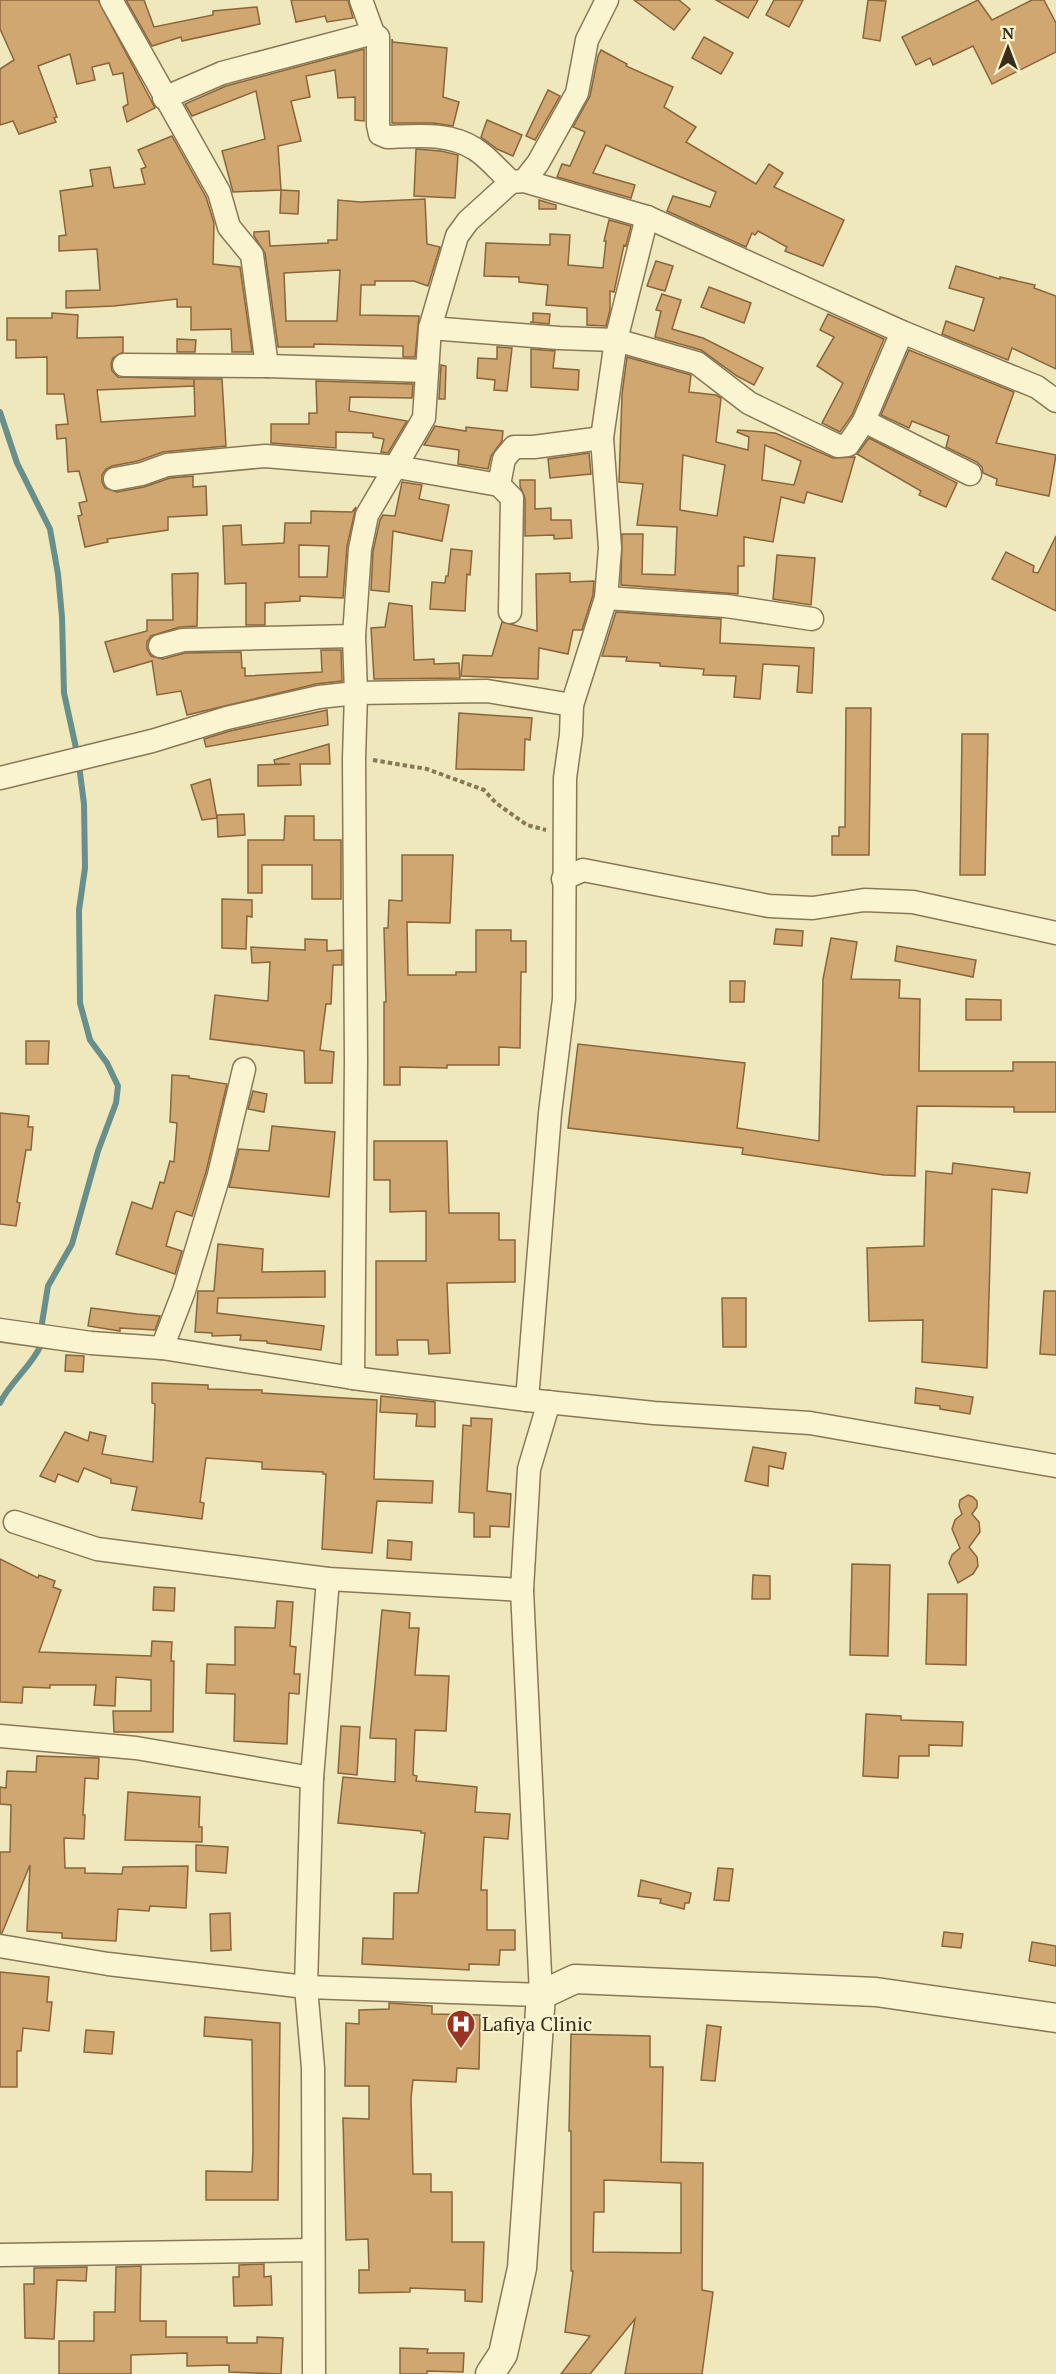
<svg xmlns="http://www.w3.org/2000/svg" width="1056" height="2374" font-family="'PT Serif',serif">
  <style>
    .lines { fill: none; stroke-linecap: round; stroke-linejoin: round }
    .stream { stroke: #688f8b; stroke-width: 6 }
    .building { fill: #d0a671; stroke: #89653a; stroke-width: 1.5; fill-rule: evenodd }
    .minor-casing { stroke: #897856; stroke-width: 25 }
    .tertiary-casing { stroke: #897856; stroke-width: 31 }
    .path { stroke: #897856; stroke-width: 4; stroke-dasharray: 4.5 3; stroke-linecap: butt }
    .minor { stroke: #faf4d1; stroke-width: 22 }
    .tertiary { stroke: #faf4d1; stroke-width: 28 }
    .labels { text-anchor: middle; stroke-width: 4.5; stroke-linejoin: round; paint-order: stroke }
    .poi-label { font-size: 20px; fill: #372d1b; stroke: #f7f1cd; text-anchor: start }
  </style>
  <rect width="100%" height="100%" fill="#f0e8bd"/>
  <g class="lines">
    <g class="stream">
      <polyline points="0,412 17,463 50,529 58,574 62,617 64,693 76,748"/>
      <polyline points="42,1323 48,1286 72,1244 98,1151 116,1103 118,1086 107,1063 90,1040 80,1003 79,910 85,868 84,804 79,765"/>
      <path d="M0,1403C10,1382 31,1367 41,1345"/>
    </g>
  </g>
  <g class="building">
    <polygon points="0,0 98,0 155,108 127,122 123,107 128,104 123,73 113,75 109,63 92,67 95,80 77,84 70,54 38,66 57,117 54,118 56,122 19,134 13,121 0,125 0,69 14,60 0,29"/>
    <polygon points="126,0 144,0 154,27 213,15 213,11 257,7 260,24 182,41 181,37 152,46"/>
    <polygon points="291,0 348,0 353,18 327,22 325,16 296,22"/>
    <polygon points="634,0 679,0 690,9 674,30"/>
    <polygon points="716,0 758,0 748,18"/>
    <polygon points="774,0 803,0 789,27 766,15"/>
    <polygon points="868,0 886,1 880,41 863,38"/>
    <polygon points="978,0 992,20 1032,0 1044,0 1056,23 1056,52 992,84 973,46 933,65 930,58 916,65 902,37"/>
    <polygon points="704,37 733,53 721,74 692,58"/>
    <polygon points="392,39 393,42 447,48 443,97 459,102 453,126 433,123 392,123"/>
    <polygon points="364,49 364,121 355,120 355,97 338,98 335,70 306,76 310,97 291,101 301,141 278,146 281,190 233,192 222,151 265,139 256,91 192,116 185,104 226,86"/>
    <polygon points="601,50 627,64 626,66 673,87 664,107 696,127 686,142 756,184 769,164 783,173 774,187 844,220 823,266 785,251 787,247 758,231 755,235 752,233 746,247 667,211 673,196 710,207 716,192 606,145 593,173 635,185 631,198 557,177 562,164 570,166 585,132 573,127 590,96 598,56"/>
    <polygon points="548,90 560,96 535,140 526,136"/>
    <polygon points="487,120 522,135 513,156 497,149 481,137"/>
    <polygon points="172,136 206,197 214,223 213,264 240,267 252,352 232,352 231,329 191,330 191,307 177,307 177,299 114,306 66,308 66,291 100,290 97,249 59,251 59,236 66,235 60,191 93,186 90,170 110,167 114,188 145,184 141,169 146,167 138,150"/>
    <polygon points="416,149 441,151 458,155 455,198 414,196"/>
    <polygon points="281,190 299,191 298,214 280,213"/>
    <path d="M425,199L427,244L440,247L428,286L414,281H375V285H361L360,315L419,316L415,357H403V346L314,344V347H278L265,253L254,236V232L269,231L270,246L328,243V240H337L338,200L360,202ZM340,270L337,321H286L284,273Z"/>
    <polygon points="539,200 556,205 556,209 539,209"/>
    <polygon points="609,220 631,226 626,246 624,245 614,292 610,291 610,310 606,326 587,325 587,308 546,305 548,285 519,282 519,277 484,276 486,243 550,245 550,234 570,235 568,265 603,268 606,241 604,241"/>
    <polygon points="656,261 673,266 665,291 647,286"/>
    <polygon points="956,266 1000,279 1000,277 1035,285 1034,288 1056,296 1056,369 1012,348 1008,360 942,334 946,321 974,331 984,298 949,288"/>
    <polygon points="709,287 751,303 744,323 701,307"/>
    <polygon points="662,294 681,300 672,329 703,338 763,368 754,385 737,376 701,350 655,337 661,311 656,310"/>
    <polygon points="52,313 78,315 77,338 123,337 123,352 113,358 111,364 112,371 118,377 194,379 194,386 97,390 101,422 195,416 194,379 222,379 226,446 163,452 138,461 112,466 106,469 102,475 102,482 105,488 117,492 144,487 170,478 193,476 193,487 206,486 207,515 168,517 168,530 107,539 108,542 85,547 78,516 82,515 79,503 87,501 79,471 68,472 66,438 57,439 56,425 68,424 64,394 47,394 47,357 16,358 16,340 7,340 7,318 52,318"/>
    <polygon points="533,313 550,314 549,324 530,322 533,322"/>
    <polygon points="828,314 884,339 852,415 840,432 822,423 843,383 817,366 834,337 820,330"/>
    <polygon points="177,339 196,340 195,352 177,352"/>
    <polygon points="497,347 512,348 507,391 494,390 495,380 477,378 478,358 497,359"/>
    <polygon points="531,349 555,351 553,368 579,370 578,390 531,387"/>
    <polygon points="909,350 1014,392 996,443 1056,455 1049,496 996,485 997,479 983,473 982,467 977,462 946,447 949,436 912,421 909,428 881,415"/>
    <path d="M627,357L691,375L689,392L716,395L721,398L716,442L748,450L749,437L737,432L738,430L775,433L833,458L855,457L842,502L807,492L804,503L781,497L773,542L744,537V566H738V594L621,585L622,534H643L642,574L675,575L677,527L637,525L643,484L619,482L622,394ZM765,445L801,461L794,485L762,480ZM683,455L725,465L717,516L680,510Z"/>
    <polygon points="441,365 446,366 445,399 439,399"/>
    <polygon points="316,381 413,384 412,398 350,397 349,411 407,421 388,453 381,452 384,439 373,437 373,433 336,432 336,448 271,443 271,424 309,424 309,413 317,413"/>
    <polygon points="435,426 466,431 466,427 503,431 502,441 491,456 488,469 458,464 459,450 424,445"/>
    <polygon points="869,438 957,483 946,507 919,495 921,491 857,454"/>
    <polygon points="589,453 591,474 550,478 548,459"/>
    <polygon points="520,480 535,480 535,509 551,508 551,520 571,520 572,538 554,539 554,535 525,536 525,498 520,486"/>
    <polygon points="402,482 422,485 419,499 449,505 442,541 393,531 389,592 371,590 373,551 380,520 383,515 395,516"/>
    <path d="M356,507L347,546L343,598L300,596V601L265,603V625H246V583L225,584L223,526L241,525L242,545L284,543L285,523H311V511L352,512ZM299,545L329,546L327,577H299Z"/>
    <polygon points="1056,536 1056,611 992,579 1006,552 1034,566 1033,572 1038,573"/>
    <polygon points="451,549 472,551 470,575 467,574 465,611 430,609 432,582 445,583 446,576 448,576"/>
    <polygon points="777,555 815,558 811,605 773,599"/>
    <polygon points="198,573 197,626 180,627 151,636 147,642 147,649 151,656 163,659 185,653 241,652 242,668 245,668 245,676 322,672 321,650 341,650 342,681 316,684 187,715 181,691 157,695 152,661 114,672 105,642 147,631 147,620 173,620 172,574"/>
    <polygon points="570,573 570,582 594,581 593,595 582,630 573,630 568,654 539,648 538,679 461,676 463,655 492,656 502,622 537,631 536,574"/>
    <polygon points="389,603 412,606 414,660 434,659 434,664 459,663 460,678 374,679 371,628 385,627"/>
    <polygon points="616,612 721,619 720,643 814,648 812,693 797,692 799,666 763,664 760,699 734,697 736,676 703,675 704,669 660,666 660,663 626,661 627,657 602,656"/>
    <polygon points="846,708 871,708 869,855 832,855 832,836 839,836 839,827 845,827"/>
    <polygon points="327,710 328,725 206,747 204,739 230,731"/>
    <polygon points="459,713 532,718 530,740 525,739 524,770 456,769"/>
    <polygon points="962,734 988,734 985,875 960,875"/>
    <polygon points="329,744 330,764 300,764 301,785 258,786 258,765 290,764 275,764 274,760"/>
    <polygon points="210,779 217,818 202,820 191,785"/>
    <polygon points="244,814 245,835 218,837 217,815"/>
    <polygon points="285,816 314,816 314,840 341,840 341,899 312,899 312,865 262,865 262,893 248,893 248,840 284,840"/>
    <polygon points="402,855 453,855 450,923 407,922 408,975 456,975 456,972 476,972 476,930 511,930 511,941 526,941 526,972 521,972 520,1048 499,1047 499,1065 447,1065 447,1068 400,1067 400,1085 384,1085 384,1002 386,1002 384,928 388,928 389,900 402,901"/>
    <polygon points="222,899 252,900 252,917 247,916 246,949 222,948"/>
    <polygon points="776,929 803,931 802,946 774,944"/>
    <polygon points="831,938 857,942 851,979 900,980 899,998 920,999 919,1071 1013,1071 1013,1062 1056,1062 1056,1112 1014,1112 1014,1107 917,1106 915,1176 884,1175 742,1154 743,1148 568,1128 578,1044 745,1063 737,1128 819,1141 823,979"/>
    <polygon points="305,939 327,940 327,951 342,950 342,965 333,965 331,1004 326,1004 320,1050 334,1052 332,1083 305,1083 304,1051 210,1039 215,995 268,1001 270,962 252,963 251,947 305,950"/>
    <polygon points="897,946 976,960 973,977 895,961"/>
    <polygon points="730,981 745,981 744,1002 730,1002"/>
    <polygon points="966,999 1001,1000 1001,1020 966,1020"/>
    <polygon points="26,1041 49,1041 48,1064 26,1064"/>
    <polygon points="172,1075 189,1076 189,1078 227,1084 206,1172 192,1216 177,1211 175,1213 166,1246 182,1251 175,1274 116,1254 132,1202 152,1209 160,1182 164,1183 170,1161 174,1162 177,1123 170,1122"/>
    <polygon points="253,1091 267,1094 264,1112 248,1109"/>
    <polygon points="0,1113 29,1116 28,1127 33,1127 31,1150 26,1150 17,1202 20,1203 16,1226 0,1224"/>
    <polygon points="272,1126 335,1132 329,1197 229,1187 239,1149 269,1151"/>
    <polygon points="374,1141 447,1141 449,1213 499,1213 499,1240 515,1240 515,1282 447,1283 450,1353 429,1354 428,1340 397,1340 398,1355 376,1355 376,1261 426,1261 426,1211 390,1212 390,1180 374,1180"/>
    <polygon points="953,1163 1030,1173 1027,1193 992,1189 987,1368 922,1362 923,1320 869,1321 867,1248 924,1246 926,1171 952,1174"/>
    <polygon points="218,1244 263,1249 262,1272 325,1271 325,1297 218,1298 217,1313 324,1326 321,1350 267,1343 267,1341 240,1340 241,1335 212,1336 212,1333 195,1332 198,1291 214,1291"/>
    <polygon points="1044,1291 1056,1291 1056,1355 1040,1354"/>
    <polygon points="722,1298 746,1298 746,1347 723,1347"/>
    <polygon points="91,1308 137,1314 160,1316 155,1330 120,1328 120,1331 88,1326"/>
    <polygon points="66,1355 84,1356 83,1372 65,1371"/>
    <polygon points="152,1383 208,1385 208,1389 262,1390 262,1393 377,1400 374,1479 433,1481 432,1503 377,1501 372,1553 322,1549 326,1474 323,1474 323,1472 262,1469 262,1462 206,1458 200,1502 204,1503 202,1519 132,1510 137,1487 111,1483 111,1479 84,1468 78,1482 58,1474 55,1482 40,1476 65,1432 88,1441 90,1432 106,1436 102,1454 153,1462 155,1404 152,1403"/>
    <polygon points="916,1388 973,1397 970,1414 940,1409 940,1406 915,1403"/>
    <polygon points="381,1396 435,1402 435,1427 416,1426 417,1414 380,1412"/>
    <polygon points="471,1418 492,1419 487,1491 511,1494 509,1527 490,1526 490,1537 474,1537 474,1513 459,1512 463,1425 471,1426"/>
    <polygon points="753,1447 786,1453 783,1469 769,1466 768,1486 745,1481"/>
    <polygon points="968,1495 973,1497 977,1501 977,1507 972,1514 979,1522 980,1532 969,1547 977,1557 978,1566 973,1574 958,1583 949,1563 952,1555 960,1548 952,1529 955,1520 962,1514 959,1506 960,1500"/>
    <polygon points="388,1540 412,1542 411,1560 387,1558"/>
    <polygon points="0,1559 38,1578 39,1575 55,1581 53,1587 61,1590 39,1652 151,1656 152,1641 172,1642 171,1661 174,1661 173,1732 114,1732 113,1711 151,1711 151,1680 116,1677 115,1706 94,1705 96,1685 50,1685 50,1688 23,1687 22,1703 0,1702"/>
    <polygon points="852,1564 890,1565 888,1656 850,1655"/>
    <polygon points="753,1575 770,1576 770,1599 752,1599"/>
    <polygon points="154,1587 175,1588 174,1611 153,1610"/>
    <polygon points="928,1594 967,1594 966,1665 926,1664"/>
    <polygon points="277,1601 293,1602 290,1646 296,1647 294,1674 300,1674 299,1694 289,1693 287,1744 234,1741 235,1694 206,1693 207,1664 235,1665 235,1627 275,1628"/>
    <polygon points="382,1610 410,1613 409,1628 419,1628 415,1675 449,1676 446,1731 415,1730 413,1775 417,1776 416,1781 477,1787 475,1812 510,1814 508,1839 484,1837 481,1890 487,1890 487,1930 515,1930 515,1950 500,1950 499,1965 469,1964 469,1970 362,1964 363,1938 393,1939 394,1893 418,1893 425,1833 421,1833 421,1831 338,1823 343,1777 395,1782 396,1739 370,1738"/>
    <polygon points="866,1714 901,1716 901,1720 963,1722 962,1746 929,1745 929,1756 899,1756 898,1778 863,1776"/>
    <polygon points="341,1726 360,1727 357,1775 338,1773"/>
    <polygon points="37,1756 99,1758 98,1779 85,1778 83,1815 85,1815 84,1839 64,1838 65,1868 85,1868 85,1873 122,1874 123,1867 188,1866 186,1908 150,1906 149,1911 118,1909 116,1941 62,1938 62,1933 27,1931 30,1865 2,1933 0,1933 0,1852 10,1852 11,1805 0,1804 0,1787 6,1788 7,1771 36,1772"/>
    <polygon points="128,1792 200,1797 199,1827 202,1827 202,1842 125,1840"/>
    <polygon points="196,1845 228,1847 226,1873 196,1871"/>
    <polygon points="718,1868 733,1869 729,1901 714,1900"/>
    <polygon points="641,1880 691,1893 689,1903 685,1903 684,1909 660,1903 661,1899 638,1896"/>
    <polygon points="230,1913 231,1950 211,1951 210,1914"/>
    <polygon points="944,1932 963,1934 961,1948 942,1946"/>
    <polygon points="1032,1942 1056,1946 1056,1966 1029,1961"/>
    <polygon points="0,1972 49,1977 47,2002 52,2002 49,2031 23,2028 21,2051 17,2051 17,2087 0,2087"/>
    <polygon points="389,2003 432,2006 432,2014 480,2015 479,2069 457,2068 456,2082 413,2080 411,2098 413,2174 431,2174 431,2192 452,2192 452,2242 484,2242 482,2302 465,2301 465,2290 410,2288 410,2292 359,2293 359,2270 369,2270 368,2239 346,2240 343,2118 369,2119 369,2086 345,2086 346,2023 359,2024 359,2010 389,2009"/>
    <polygon points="205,2017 280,2023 278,2200 206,2200 206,2171 252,2172 253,2150 252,2040 204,2036"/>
    <polygon points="707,2025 721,2027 715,2081 701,2080"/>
    <polygon points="86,2030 114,2032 112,2054 84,2052"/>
    <path d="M571,2034L650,2036V2067H663L661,2162L703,2163L702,2290L713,2292L702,2374H625L635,2319L590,2374H561L590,2336L565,2332L573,2271H571V2131H569ZM604,2180L681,2183V2253L593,2252L594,2212H604Z"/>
    <polygon points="264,2264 264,2277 271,2276 272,2305 234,2306 233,2277 239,2277 239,2265"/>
    <polygon points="141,2266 140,2321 166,2321 166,2337 227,2337 227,2343 257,2343 257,2337 283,2338 281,2374 229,2372 229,2365 187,2366 187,2353 131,2355 131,2374 59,2374 59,2341 94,2341 94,2312 115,2312 116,2267"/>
    <polygon points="87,2267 86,2281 57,2280 54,2339 25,2338 24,2284 34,2284 34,2268"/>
    <polygon points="400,2348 428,2349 427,2353 464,2353 463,2372 427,2371 427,2374 400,2374"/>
  </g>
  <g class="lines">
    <g class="minor-casing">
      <g id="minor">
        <polyline points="111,0 219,192 229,227 252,255 267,366"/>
        <path d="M361,0L373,33L378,37V125L380,134L387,137C417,136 449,132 475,149C488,157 499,171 511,182"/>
        <polyline points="164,98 222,73 373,33"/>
        <polyline points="524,181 538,163 577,93 587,40 607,0"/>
        <polyline points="430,328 559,338 616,340 697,363 749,403 838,446 848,445 864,421 902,332"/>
        <polyline points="124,365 267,366 427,371"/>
        <polyline points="864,421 970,474"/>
        <polyline points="115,479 142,474 167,465 265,456 397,467 499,485 512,498 510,612"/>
        <polyline points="499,485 504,459 514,447 534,447 602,438"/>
        <polyline points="606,598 726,606 812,619"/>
        <polyline points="160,646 183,640 354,636"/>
        <polyline points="0,778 152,741 227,718 319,697 356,693 487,691 572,705"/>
        <polyline points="563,879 583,870 769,906 813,908 864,900 913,902 1056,933"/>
        <polyline points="0,1330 91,1343 162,1348 353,1378 527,1400 654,1413 810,1423 1056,1466"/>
        <polyline points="162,1348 184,1291 219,1175 244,1069"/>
        <polyline points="353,1378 356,1060 354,759 356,693 354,636 360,549 367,515 424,418 430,328 457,236 468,221 511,182 524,181 647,217 902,332 1037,387 1056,401"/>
        <polyline points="527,1400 550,1113 564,999 565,778 571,735 572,705 606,598 610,548 602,438 616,340 647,217"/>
        <polyline points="15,1522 97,1549 328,1579 522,1590"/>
        <polyline points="0,1736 136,1748 312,1778"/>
        <polyline points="0,1946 108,1964 306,1987 541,1995 522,1590 529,1469 549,1402"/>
        <polyline points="0,2255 313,2250"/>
        <polyline points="314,2374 313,2068 306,1987 312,1778 328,1579"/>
      </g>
    </g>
    <g class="tertiary-casing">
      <polyline id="tertiary" points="490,2374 503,2354 522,2268 541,1995 575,1979 876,1992 1056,2018"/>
    </g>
    <polyline class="path" points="373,760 427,769 484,790 496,803 527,825 546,830"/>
    <use href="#minor" class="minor"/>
    <use href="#tertiary" class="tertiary"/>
  </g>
  <defs>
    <g id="hospital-pin" transform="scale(1.5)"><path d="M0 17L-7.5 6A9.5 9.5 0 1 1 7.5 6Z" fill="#9a3323" stroke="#f7f1cd"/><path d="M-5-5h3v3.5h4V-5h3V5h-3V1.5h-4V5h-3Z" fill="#fff"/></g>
  </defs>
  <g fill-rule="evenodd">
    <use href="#hospital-pin" x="461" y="2024"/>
  </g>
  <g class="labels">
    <g class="poi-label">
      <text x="482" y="2031">Lafiya Clinic</text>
    </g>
  </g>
  <g transform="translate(1008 48)" stroke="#f7f1cd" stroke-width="4.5" paint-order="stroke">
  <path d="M0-4.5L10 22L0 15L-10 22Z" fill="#372d1b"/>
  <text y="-9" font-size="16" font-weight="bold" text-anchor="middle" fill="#372d1b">N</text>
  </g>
</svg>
